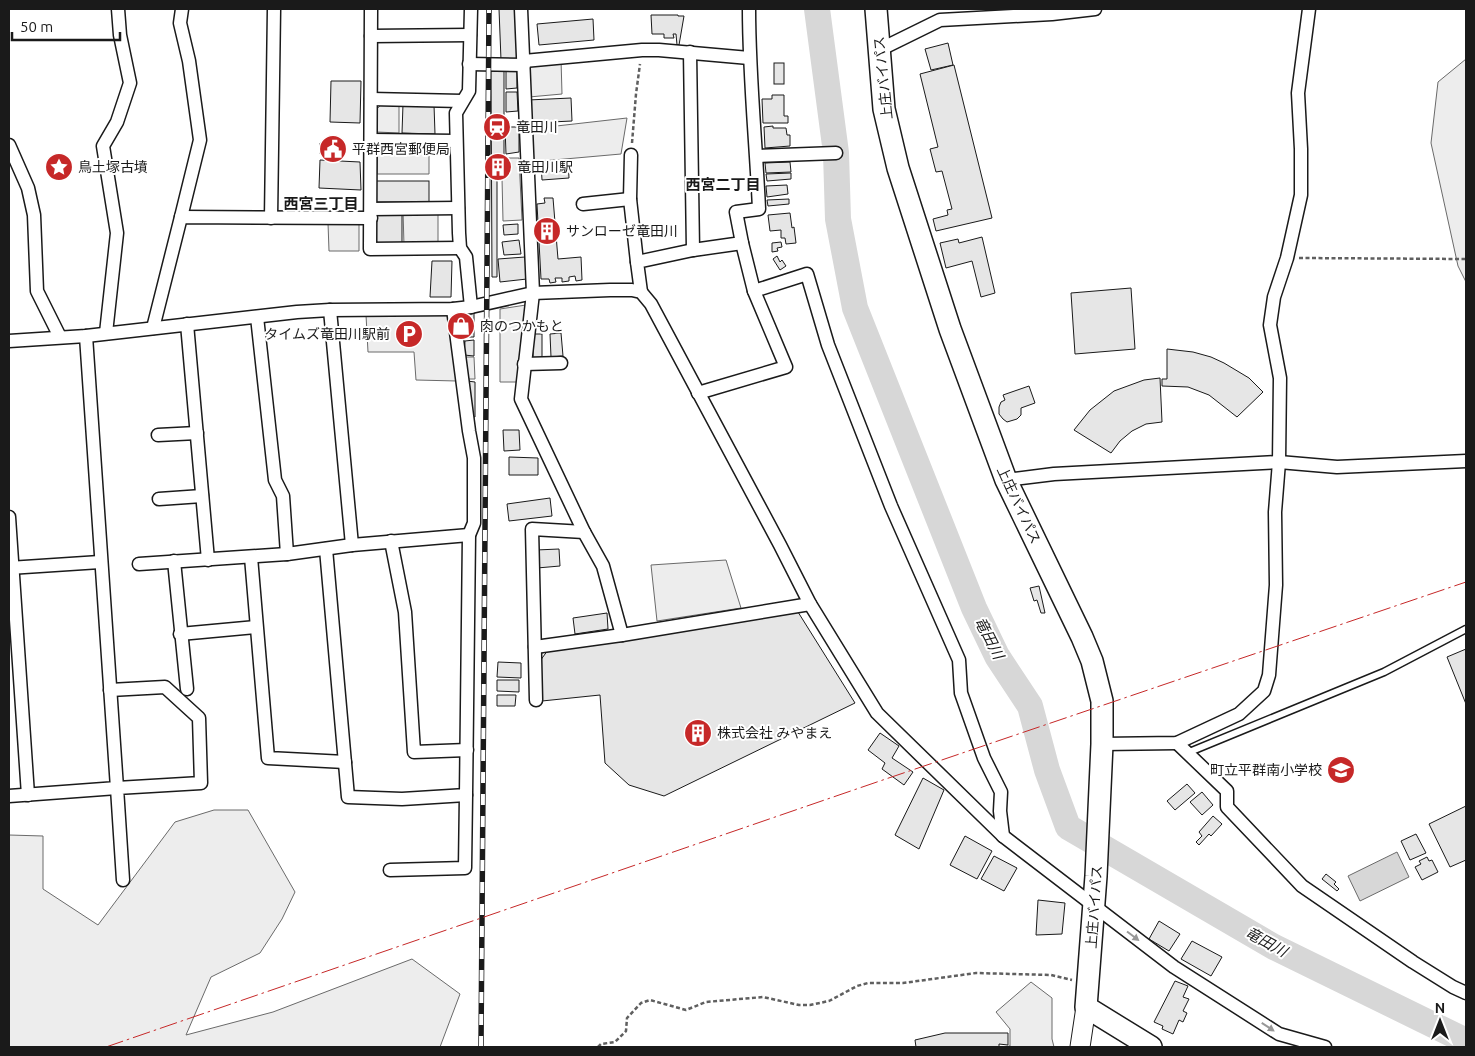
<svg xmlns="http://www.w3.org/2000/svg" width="1475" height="1056" font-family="Ubuntu,'Noto Sans JP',sans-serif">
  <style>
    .built { fill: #ededed; stroke: #6a6a6a }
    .water { fill: #d7d7d7; stroke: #6a6a6a }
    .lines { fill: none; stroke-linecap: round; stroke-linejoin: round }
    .river { stroke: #d7d7d7; stroke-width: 26 }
    .building { fill: #e6e6e6; stroke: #1a1a1a }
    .service-casing { stroke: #1a1a1a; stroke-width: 9 }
    .minor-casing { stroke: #1a1a1a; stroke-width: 15 }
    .secondary-casing { stroke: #1a1a1a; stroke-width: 21 }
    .trunk-casing { stroke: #1a1a1a; stroke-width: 24 }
    .path { stroke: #5f5f5f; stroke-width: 2.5; stroke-dasharray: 4 2.5; stroke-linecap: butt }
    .service { stroke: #fff; stroke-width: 6 }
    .minor { stroke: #fff; stroke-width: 12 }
    .secondary { stroke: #fff; stroke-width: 19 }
    .trunk { stroke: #fff; stroke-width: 21 }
    .rail-casing { stroke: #1a1a1a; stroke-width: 5.5 }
    .rail { stroke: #fff; stroke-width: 4; stroke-dasharray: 11; stroke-linecap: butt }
    .power { stroke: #c62828; stroke-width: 1; stroke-dasharray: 18 4 2.5 4; stroke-linecap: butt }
    .oneway { fill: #989898 }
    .labels { text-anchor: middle; stroke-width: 4; stroke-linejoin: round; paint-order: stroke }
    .street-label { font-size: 14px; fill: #1a1a1a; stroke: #fff }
    .poi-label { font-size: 14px; fill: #1a1a1a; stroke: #fff; text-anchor: start }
    .neighbourhood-label { font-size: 15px; font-weight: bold; fill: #1a1a1a; stroke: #fff }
    .water-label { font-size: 15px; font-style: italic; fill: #1a1a1a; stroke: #fff }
  </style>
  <rect width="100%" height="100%" fill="#fff"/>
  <g class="built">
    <polygon points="561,59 562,94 529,97 526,62"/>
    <polygon points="1466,59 1466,282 1458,266 1431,143 1438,82"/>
    <polygon points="384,102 399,102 399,133 377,132 376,110"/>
    <polygon points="627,118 621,154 531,162 530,129"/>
    <polygon points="378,142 429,143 429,174 377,174"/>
    <polygon points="504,158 519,158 522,220 503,221 502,178 504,176"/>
    <polygon points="403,210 438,211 438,246 404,246"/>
    <polygon points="328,223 359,223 359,251 329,251"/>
    <polygon points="526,305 517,382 500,382 500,309"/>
    <polygon points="448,314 457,381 416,380 414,352 368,352 366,315"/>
    <polygon points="461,357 474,357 475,379 465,379"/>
    <polygon points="726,560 741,608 657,621 651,565"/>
    <polygon points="214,810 248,810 295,892 282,919 260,953 211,977 186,1035 273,1012 412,959 460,994 440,1047 9,1047 9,835 43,836 43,889 98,925 175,822"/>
    <polygon points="1031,982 1052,998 1052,1039 1054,1047 1000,1047 1010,1046 1010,1029 996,1012"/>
  </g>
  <polygon class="water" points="1397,852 1409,877 1360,901 1348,876"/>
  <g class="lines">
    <polyline class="river" points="817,9 836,153 838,219 855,308 974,608 997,656 1030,706 1047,770 1068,827 1274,947 1466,1041"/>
  </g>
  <g class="building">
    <polygon points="499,9 515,9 517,59 501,60"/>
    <polygon points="651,15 678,15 678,16 684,16 679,45 677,45 676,34 673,34 674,38 664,38 664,34 652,34"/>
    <polygon points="593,19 594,40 539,45 537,24"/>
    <polygon points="948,43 953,65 931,70 925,49"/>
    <rect x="774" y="63" width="10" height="21"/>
    <polygon points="954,65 992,218 936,231 933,219 948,215 947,210 952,209 942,171 936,172 930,149 938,147 920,74"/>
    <polygon points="517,69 517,88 506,89 506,70"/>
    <polygon points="504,70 504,176 497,176 497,277 492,277 491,71"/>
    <polygon points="331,81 361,81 360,123 330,122"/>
    <polygon points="506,92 517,92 518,111 506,112"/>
    <polygon points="772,95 784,95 784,116 788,116 788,123 763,123 762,99 772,99"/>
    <polygon points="571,98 572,121 530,123 528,100"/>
    <polygon points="403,104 434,105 435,134 402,133"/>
    <polygon points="773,126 773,128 786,128 787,135 790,135 790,146 765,148 764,127"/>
    <polygon points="505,127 519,127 519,152 506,154"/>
    <polygon points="320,143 345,144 345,155 320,154"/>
    <polygon points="320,160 360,162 361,190 319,188"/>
    <polygon points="568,161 569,178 542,180 541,163"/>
    <polygon points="790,162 791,172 766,173 765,163"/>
    <polygon points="791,173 791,179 767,181 766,174"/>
    <rect x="376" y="181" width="53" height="21"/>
    <polygon points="787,185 788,194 767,197 766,186"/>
    <polygon points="544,198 553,198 558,259 581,257 582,280 576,281 575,276 569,277 569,281 562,282 562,278 555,278 556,282 550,283 549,279 541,279 537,204 545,203"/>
    <polygon points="789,199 789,204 768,206 767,200"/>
    <polygon points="375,210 402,210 402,247 375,245"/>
    <polygon points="790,213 792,228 794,227 796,243 786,244 785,238 781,238 781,230 770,231 768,215"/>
    <polygon points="518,224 518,234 504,235 503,225"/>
    <polygon points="982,237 995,293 981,297 972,261 946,268 940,243 958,239 959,243"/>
    <polygon points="519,240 521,254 504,255 502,242"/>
    <polygon points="781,242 782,247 777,248 778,251 772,252 772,243"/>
    <polygon points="777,256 780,262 782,260 786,266 780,270 773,259"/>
    <polygon points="525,257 527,279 500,282 498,259"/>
    <polygon points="432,261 452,261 451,297 430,297"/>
    <polygon points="1131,288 1135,349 1075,354 1071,293"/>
    <polygon points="458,312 464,313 464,339 458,339"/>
    <polygon points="466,313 474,313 474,337 467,337"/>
    <polygon points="561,333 563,356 551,357 550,334"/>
    <rect x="533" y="334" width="9" height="24"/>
    <polygon points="474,340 474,356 464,355 465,341"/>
    <polygon points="1167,349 1193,352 1211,357 1224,363 1249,378 1263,392 1237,417 1209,395 1188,387 1162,386 1162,379 1167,379"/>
    <polygon points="1160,378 1162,422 1146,424 1132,431 1120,441 1111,453 1074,430 1090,410 1114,391 1144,380"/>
    <polygon points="467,381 475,382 475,417 470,416"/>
    <polygon points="1029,386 1035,403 1021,408 1021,415 1017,419 1007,422 1003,419 999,414 999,407 1001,402 1005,400 1003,395"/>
    <polygon points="503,430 519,430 520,450 504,451"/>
    <polygon points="509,457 538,458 538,475 509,475"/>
    <polygon points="550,498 552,516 509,521 507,504"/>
    <polygon points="559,549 560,566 537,568 536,550"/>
    <polygon points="1039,586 1045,613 1041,613 1037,600 1034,601 1030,588"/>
    <polygon points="798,612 855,703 664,796 629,785 605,763 600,695 542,701 540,661 548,650"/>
    <polygon points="607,613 608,629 575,634 573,618"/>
    <polygon points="1466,649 1466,704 1447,657"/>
    <polygon points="498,662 521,663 521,678 497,677"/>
    <polygon points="497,680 519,680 519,692 497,691"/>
    <polygon points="497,695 516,695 515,706 497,706"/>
    <polygon points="880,733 899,746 892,758 913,772 904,785 882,769 885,763 868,750"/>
    <polygon points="923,778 944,790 919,849 895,835"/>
    <polygon points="1187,784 1195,793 1175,810 1167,801"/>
    <polygon points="1202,792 1213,805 1202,815 1190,802"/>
    <polygon points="1466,806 1466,860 1450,867 1429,824"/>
    <polygon points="1213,816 1222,824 1211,836 1209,834 1199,845 1196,842 1202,836 1199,832"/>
    <polygon points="1416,834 1426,853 1410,860 1401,841"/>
    <polygon points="965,836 992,851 977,879 950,865"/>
    <polygon points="994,856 1017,868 1004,891 981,879"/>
    <polygon points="1427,857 1429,861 1432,860 1438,872 1422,880 1415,867 1421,864 1419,861"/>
    <polygon points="1326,874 1336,882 1334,884 1339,889 1337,891 1322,879"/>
    <polygon points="1038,900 1065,903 1062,934 1036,935"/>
    <polygon points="1159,921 1180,934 1169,951 1149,939"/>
    <polygon points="1192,941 1222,957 1211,976 1181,959"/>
    <polygon points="1175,981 1188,986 1183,997 1189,999 1183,1011 1187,1013 1183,1022 1179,1020 1173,1034 1162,1029 1163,1026 1154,1022"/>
    <polygon points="945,1033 1008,1033 1008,1045 999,1044 999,1047 916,1047 915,1040"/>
  </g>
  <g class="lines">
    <g class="service-casing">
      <polyline id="service" points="1187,753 1384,672 1466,629"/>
    </g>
    <g class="minor-casing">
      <g id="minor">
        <polyline points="371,9 370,249 460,248"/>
        <polyline points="521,9 533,293 521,399 584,532 603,566 622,635"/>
        <polyline points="371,36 470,35"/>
        <polyline points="879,50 940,20 1052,14 1095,9"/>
        <polyline points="690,52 693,250"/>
        <polyline points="524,61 642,50 659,50 749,58"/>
        <polyline points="469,64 524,65"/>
        <polyline points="371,99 462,101"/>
        <polyline points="371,140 456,141"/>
        <polyline points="9,145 28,188 34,215 37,291 60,337"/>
        <polyline points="631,155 630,199 637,262"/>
        <polyline points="757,156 836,153"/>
        <polyline points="583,204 630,199"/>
        <polyline points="371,209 458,208"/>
        <polyline points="181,217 200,140 189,61 180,23 182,9"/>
        <polyline points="271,218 274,9"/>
        <polyline points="754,291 807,274 828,345 891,506 959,660 961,693 984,758 1001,792 1000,811 1003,836"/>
        <path d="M641,292L637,262L693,250L742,243L736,212L759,209C756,142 749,76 749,9"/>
        <polyline points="471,307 466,257 460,248 459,233 456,113 469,91 471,9"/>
        <polyline points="330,310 352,545"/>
        <polyline points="257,317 275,480 283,496 287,554"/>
        <polyline points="187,324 208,560"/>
        <polyline points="153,328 181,217 371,218"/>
        <polyline points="106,333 117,233 103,146 117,122 130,83 120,35 118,9"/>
        <polyline points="9,341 86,336 297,312 330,310 453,309 471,307 533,293 610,290 632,290 641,292 651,304 780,545 810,604 877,713 1003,836 1174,967 1279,1034 1325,1047"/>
        <polyline points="524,364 561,363"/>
        <polyline points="698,393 786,367 754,291 742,243"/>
        <polyline points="158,435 197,433"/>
        <polyline points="1006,480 1054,474 1279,462 1337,467 1466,461"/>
        <polyline points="159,499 202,496"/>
        <polyline points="9,517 28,795"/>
        <polyline points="391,541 405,612 414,752 467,750"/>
        <polyline points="326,549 348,797 402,799 466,795 469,535 474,523 474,458 469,431 453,309"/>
        <polyline points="251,557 268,758 345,762"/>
        <polyline points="174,561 187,689"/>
        <polyline points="139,564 287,554 352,545 469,535"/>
        <polyline points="9,568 100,562"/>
        <polyline points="180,634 256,627"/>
        <polyline points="535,647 622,635 810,604"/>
        <polyline points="110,690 165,687 199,718 201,783 117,788 123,880"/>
        <polyline points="536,700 532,529 584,532"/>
        <polyline points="1177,743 1227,791 1227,807 1302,886 1413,962 1453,987 1466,993"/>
        <polyline points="1102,744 1177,743 1239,714 1264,691 1269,675 1276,585 1275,512 1279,462 1280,378 1270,325 1274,297 1287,258 1301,195 1301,149 1298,93 1309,9"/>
        <polyline points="9,796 117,788 86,336"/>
        <polyline points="390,870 465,868 466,795"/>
      </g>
    </g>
    <g class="secondary-casing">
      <polyline id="secondary" points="1080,1047 1086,1007"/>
    </g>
    <g class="trunk-casing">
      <polyline id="trunk" points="876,9 884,109 898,168 950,329 1006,480 1082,637 1092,661 1102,701 1102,744 1096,876 1086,1007 1151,1047"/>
    </g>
    <g class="path">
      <polyline points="632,143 636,94 640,64"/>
      <polyline points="1299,258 1466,259"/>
      <polyline points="598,1047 601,1044 615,1042 626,1031 627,1018 641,1003 650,1000 686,1010 706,1002 763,997 799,1005 810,1005 829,1001 857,986 868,983 903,983 976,973 1051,975 1072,980"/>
    </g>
    <use href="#service" class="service"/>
    <use href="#minor" class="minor"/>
    <use href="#secondary" class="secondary"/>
    <use href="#trunk" class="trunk"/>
    <g class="rail-casing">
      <polyline id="rail" points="481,1047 489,9"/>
    </g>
    <use href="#rail" class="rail"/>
    <polyline class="power" points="106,1047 874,783 1466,582"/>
  </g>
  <defs><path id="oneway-solid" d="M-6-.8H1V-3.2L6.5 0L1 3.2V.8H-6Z" transform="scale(1.25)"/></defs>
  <g class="oneway">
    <use href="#oneway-solid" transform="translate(1133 936) rotate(37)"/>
    <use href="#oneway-solid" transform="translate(1268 1027) rotate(33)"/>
  </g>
  <defs>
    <g id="station-disc" transform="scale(1.4375)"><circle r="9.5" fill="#c62828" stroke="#fff"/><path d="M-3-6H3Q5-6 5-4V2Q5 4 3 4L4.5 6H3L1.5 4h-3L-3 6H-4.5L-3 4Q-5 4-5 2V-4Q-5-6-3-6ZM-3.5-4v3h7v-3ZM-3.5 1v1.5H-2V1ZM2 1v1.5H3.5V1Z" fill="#fff"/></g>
    <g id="civic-disc" transform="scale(1.4375)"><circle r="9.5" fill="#c62828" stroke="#fff"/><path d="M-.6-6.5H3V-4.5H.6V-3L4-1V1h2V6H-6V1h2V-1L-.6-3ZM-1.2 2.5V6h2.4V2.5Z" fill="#fff"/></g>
    <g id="sight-disc" transform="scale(1.4375)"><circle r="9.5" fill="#c62828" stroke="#fff"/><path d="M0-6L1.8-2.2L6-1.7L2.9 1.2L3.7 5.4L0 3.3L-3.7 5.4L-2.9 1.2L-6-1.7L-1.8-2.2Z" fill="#fff"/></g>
    <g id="building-disc" transform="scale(1.4375)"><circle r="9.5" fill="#c62828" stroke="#fff"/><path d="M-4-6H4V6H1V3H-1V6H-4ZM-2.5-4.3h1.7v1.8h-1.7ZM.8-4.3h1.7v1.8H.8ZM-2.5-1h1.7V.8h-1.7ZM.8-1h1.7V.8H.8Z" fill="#fff"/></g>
    <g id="shop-disc" transform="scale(1.4375)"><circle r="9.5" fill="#c62828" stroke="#fff"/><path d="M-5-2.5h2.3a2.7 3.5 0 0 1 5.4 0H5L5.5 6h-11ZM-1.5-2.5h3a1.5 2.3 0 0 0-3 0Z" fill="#fff"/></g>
    <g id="parking-disc" transform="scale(1.4375)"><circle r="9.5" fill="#c62828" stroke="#fff"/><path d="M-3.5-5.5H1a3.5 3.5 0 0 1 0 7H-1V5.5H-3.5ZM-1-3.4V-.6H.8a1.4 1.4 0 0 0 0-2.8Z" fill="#fff"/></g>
    <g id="school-disc" transform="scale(1.4375)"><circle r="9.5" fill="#c62828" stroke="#fff"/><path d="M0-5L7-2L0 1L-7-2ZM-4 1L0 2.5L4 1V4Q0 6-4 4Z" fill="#fff"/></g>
  </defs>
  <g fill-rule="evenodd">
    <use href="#station-disc" x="497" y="127"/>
    <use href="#civic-disc" x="333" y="149"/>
    <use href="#sight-disc" x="59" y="167"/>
    <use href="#building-disc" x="498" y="167"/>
    <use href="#building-disc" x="547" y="231"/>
    <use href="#shop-disc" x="461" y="326"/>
    <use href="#parking-disc" x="409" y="334"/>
    <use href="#building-disc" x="698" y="733"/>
    <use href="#school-disc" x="1341" y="770"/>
  </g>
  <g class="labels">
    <g class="street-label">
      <text transform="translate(883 78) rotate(-96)" y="5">上庄バイパス</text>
      <text transform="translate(1019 505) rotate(65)" y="5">上庄バイパス</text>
      <text transform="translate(1094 907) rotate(-86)" y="5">上庄バイパス</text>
    </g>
    <g class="poi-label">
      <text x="516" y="132">竜田川</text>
      <text x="352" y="154">平群西宮郵便局</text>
      <text x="78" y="172">鳥土塚古墳</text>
      <text x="517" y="172">竜田川駅</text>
      <text x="566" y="236">サンローゼ竜田川</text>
      <text x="480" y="331">肉のつかもと</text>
      <text x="390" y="339" text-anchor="end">タイムズ竜田川駅前</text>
      <text x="717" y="738">株式会社 みやまえ</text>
      <text x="1322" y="775" text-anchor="end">町立平群南小学校</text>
    </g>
    <g class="neighbourhood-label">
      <text x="723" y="190">西宮二丁目</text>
      <text x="321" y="209">西宮三丁目</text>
    </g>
    <g class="water-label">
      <text transform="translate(989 638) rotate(63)" y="5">竜田川</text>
      <text transform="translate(1266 942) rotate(29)" y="5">竜田川</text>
    </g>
  </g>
  <rect width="1475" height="1056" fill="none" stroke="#1a1a1a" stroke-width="20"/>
  <g transform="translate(1440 1021)" stroke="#ffffff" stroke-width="4" paint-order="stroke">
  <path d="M0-4L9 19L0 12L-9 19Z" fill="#1a1a1a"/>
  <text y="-8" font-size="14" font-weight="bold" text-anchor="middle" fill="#1a1a1a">N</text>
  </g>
  <path d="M12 32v8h108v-8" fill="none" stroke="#1a1a1a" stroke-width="2.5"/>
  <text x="20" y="32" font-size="15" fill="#1a1a1a" stroke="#ffffff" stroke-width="4" paint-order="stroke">50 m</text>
</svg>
